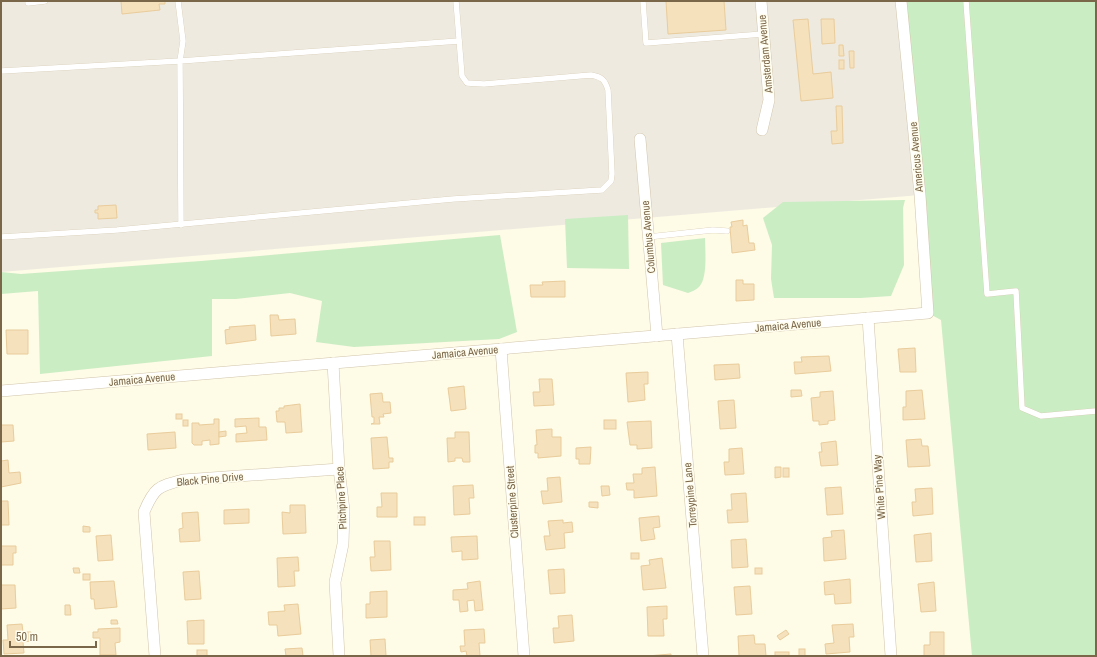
<svg xmlns="http://www.w3.org/2000/svg" width="1097" height="657" font-family="'Archivo Narrow',sans-serif">
  <style>
    .industrial { fill: #eeeae0 }
    .green { fill: #caedc3 }
    .building { fill: #f5e1bc; stroke: #e9cc9b }
    .lines { fill: none; stroke-linecap: round; stroke-linejoin: round }
    .service-casing { stroke: #d1c5ab; stroke-width: 6 }
    .minor-casing { stroke: #d1c5ab; stroke-width: 12 }
    .service { stroke: #fff; stroke-width: 5.5 }
    .minor { stroke: #fff; stroke-width: 11 }
    .labels { text-anchor: middle; stroke-width: 3; stroke-linejoin: round; paint-order: stroke }
    .street-label { font-size: 11px; fill: #7a6649; stroke: #fffdee }
  </style>
  <rect width="100%" height="100%" fill="#fefbe7"/>
  <polygon class="industrial" points="1,1 897,1 920,195 1,272"/>
  <g class="green">
    <polygon points="901,1 1096,1 1096,656 972,656 941,320 928,313"/>
    <polygon points="905,200 903,208 904,265 891,296 860,298 774,298 771,279 772,245 763,218 783,202"/>
    <polygon points="628,215 629,269 567,268 565,219"/>
    <polygon points="500,235 517,332 499,339 354,347 316,342 322,301 290,293 236,299 212,299 212,356 40,374 38,291 1,294 1,272 21,274 201,261"/>
    <path d="M705,238C705,250 708,278 699,287C696,290 691,292 688,293L663,285L661,243Z"/>
  </g>
  <g class="building">
    <polygon points="121,1 165,1 165,4 159,4 160,10 122,14"/>
    <polygon points="666,1 724,1 726,30 668,34"/>
    <polygon points="808,19 813,74 831,72 833,98 801,101 793,20"/>
    <polygon points="821,19 834,19 835,43 822,44"/>
    <polygon points="839,45 843,45 844,56 839,56"/>
    <polygon points="849,51 854,51 854,68 850,68"/>
    <rect x="839" y="60" width="5" height="9"/>
    <polygon points="836,106 842,106 843,143 832,144 831,131 837,131"/>
    <polygon points="116,205 117,218 98,219 98,213 95,213 95,210 98,210 98,206"/>
    <polygon points="743,220 743,226 747,225 749,243 754,243 755,250 732,253 730,227 732,227 731,222"/>
    <polygon points="736,280 743,280 743,284 754,284 754,300 736,301"/>
    <polygon points="565,281 565,297 531,297 530,285 543,285 542,282"/>
    <polygon points="270,315 278,315 279,320 295,319 296,334 271,336"/>
    <polygon points="255,325 256,340 226,344 225,330 230,329 229,327"/>
    <polygon points="6,330 28,330 28,354 7,354"/>
    <polygon points="915,348 916,372 900,372 898,349"/>
    <polygon points="829,356 831,371 795,374 794,362 802,362 801,357"/>
    <polygon points="739,364 740,378 715,380 714,365"/>
    <polygon points="648,372 648,384 644,384 645,400 628,402 626,373"/>
    <polygon points="539,379 552,379 554,405 534,406 533,392 540,392"/>
    <polygon points="464,386 466,409 451,411 448,388"/>
    <polygon points="791,390 801,390 802,396 791,397"/>
    <polygon points="922,390 925,419 903,420 903,407 906,407 906,391"/>
    <polygon points="833,391 835,420 828,421 828,424 819,425 819,421 813,421 811,398 820,397 820,392"/>
    <polygon points="382,393 383,402 390,402 391,413 383,414 384,417 379,417 380,424 371,424 374,423 374,417 372,417 370,394"/>
    <polygon points="734,400 736,428 720,429 718,401"/>
    <polygon points="300,404 302,432 286,433 285,422 277,422 276,411 279,411 279,408 284,408 284,406"/>
    <rect x="176" y="414" width="6" height="5"/>
    <polygon points="259,418 259,427 266,427 267,440 236,442 236,434 247,433 246,426 235,427 235,419"/>
    <polygon points="214,419 219,419 219,444 210,445 210,440 202,441 202,445 194,445 192,443 192,423 199,423 199,425 214,424"/>
    <rect x="183" y="420" width="5" height="6"/>
    <rect x="604" y="420" width="12" height="9"/>
    <polygon points="651,421 652,448 637,449 637,445 630,445 627,422"/>
    <polygon points="1,425 13,425 14,441 1,442"/>
    <polygon points="552,429 552,437 561,437 561,456 538,458 538,453 535,453 535,445 537,445 536,430"/>
    <polygon points="226,431 226,436 219,437 219,432"/>
    <polygon points="175,432 176,448 148,450 147,434"/>
    <polygon points="455,432 469,432 470,462 463,462 462,458 455,458 455,461 448,462 447,438 455,438"/>
    <polygon points="387,437 389,458 393,458 393,462 389,462 389,468 373,469 371,438"/>
    <polygon points="921,439 922,446 928,446 930,466 908,467 906,440"/>
    <polygon points="836,441 838,465 821,466 819,452 822,452 821,443"/>
    <polygon points="591,447 590,464 579,464 579,459 576,459 576,448"/>
    <polygon points="742,448 744,474 725,475 724,462 729,462 729,449"/>
    <polygon points="8,460 9,473 20,472 21,483 1,487 1,461"/>
    <polygon points="655,467 657,496 634,498 634,490 627,490 626,483 634,483 633,474 642,474 642,468"/>
    <polygon points="775,467 781,467 781,477 775,478"/>
    <rect x="783" y="468" width="6" height="9"/>
    <polygon points="560,477 562,502 543,504 541,491 548,491 547,478"/>
    <polygon points="473,485 474,498 469,498 470,514 454,515 453,486"/>
    <polygon points="601,486 609,486 610,495 602,496"/>
    <polygon points="841,487 843,514 827,515 825,488"/>
    <polygon points="932,488 933,514 913,516 912,502 916,502 915,489"/>
    <polygon points="381,493 397,493 397,517 377,517 377,507 382,507"/>
    <polygon points="746,493 748,522 728,523 727,510 732,510 731,494"/>
    <polygon points="1,501 8,501 9,525 1,525"/>
    <polygon points="589,502 598,502 598,508 589,507"/>
    <polygon points="290,505 305,505 306,533 283,534 282,512 290,513"/>
    <polygon points="249,509 249,523 224,524 224,510"/>
    <polygon points="198,512 200,541 180,542 179,529 183,528 182,513"/>
    <polygon points="659,516 660,527 653,528 655,539 641,541 639,518"/>
    <rect x="414" y="517" width="11" height="8"/>
    <polygon points="563,520 563,523 572,522 573,532 564,533 565,548 546,550 544,536 550,536 548,521"/>
    <polygon points="83,526 90,527 90,532 83,532"/>
    <polygon points="844,530 846,559 824,561 823,538 832,537 831,531"/>
    <polygon points="931,533 932,561 916,562 914,535"/>
    <polygon points="111,535 113,560 98,561 96,536"/>
    <polygon points="477,536 478,559 462,560 462,551 452,552 451,537"/>
    <polygon points="746,539 748,567 732,568 731,540"/>
    <polygon points="374,541 390,541 391,570 371,571 370,557 375,557"/>
    <polygon points="1,546 16,546 16,553 13,553 13,565 1,565"/>
    <rect x="631" y="553" width="8" height="6"/>
    <polygon points="298,557 299,571 294,571 295,586 278,587 277,558"/>
    <polygon points="662,558 666,588 643,590 641,566 650,565 649,560"/>
    <polygon points="73,568 79,568 80,573 74,573"/>
    <rect x="755" y="568" width="7" height="6"/>
    <polygon points="564,569 565,593 550,594 548,570"/>
    <polygon points="199,571 201,599 185,600 183,572"/>
    <rect x="83" y="574" width="7" height="6"/>
    <polygon points="850,579 851,603 835,604 834,594 825,595 824,582"/>
    <polygon points="114,581 117,607 95,609 94,599 91,599 90,582"/>
    <polygon points="480,581 483,610 475,611 474,600 467,601 468,611 460,612 459,600 453,600 453,590 468,589 467,583"/>
    <polygon points="934,582 936,611 921,612 918,584"/>
    <polygon points="1,585 15,585 16,608 1,609"/>
    <polygon points="750,586 752,614 736,615 734,587"/>
    <polygon points="387,591 387,617 366,618 366,604 370,604 370,592"/>
    <polygon points="298,604 301,634 278,636 277,625 269,625 268,612 285,611 284,605"/>
    <polygon points="65,605 70,605 71,615 65,615"/>
    <polygon points="667,606 667,619 663,619 664,636 648,636 647,607"/>
    <polygon points="572,615 574,641 554,643 553,628 559,628 558,616"/>
    <polygon points="111,620 117,620 118,624 111,624"/>
    <polygon points="204,620 204,644 188,644 187,621"/>
    <polygon points="22,624 23,632 31,632 31,641 23,642 24,653 4,654 3,640 8,640 7,625"/>
    <polygon points="853,624 854,637 849,637 850,652 826,654 825,644 834,643 832,625"/>
    <polygon points="120,628 120,642 115,643 116,655 100,655 100,638 93,638 93,632 98,632 98,629"/>
    <polygon points="484,629 485,643 479,643 480,656 467,656 466,651 461,652 460,646 465,646 464,630"/>
    <polygon points="786,630 789,634 780,640 777,636"/>
    <polygon points="930,632 944,632 944,656 924,656 924,645 930,645"/>
    <polygon points="754,635 755,644 765,644 766,656 739,656 738,636"/>
    <polygon points="385,639 386,656 371,656 370,640"/>
    <polygon points="302,648 303,656 286,656 285,649"/>
    <rect x="799" y="649" width="6" height="7"/>
    <rect x="197" y="650" width="10" height="6"/>
    <rect x="775" y="652" width="14" height="4"/>
    <polygon points="671,654 671,656 647,656"/>
  </g>
  <g class="lines">
    <g class="service-casing">
      <g id="service">
        <polyline points="643,1 646,43 763,34"/>
        <polyline points="966,1 987,294 1016,291 1022,408 1041,416 1096,411"/>
        <polyline points="28,3 45,1"/>
        <polyline points="1,71 180,61 183,41 178,1"/>
        <polyline points="181,225 180,61 459,41"/>
        <path d="M1,237L117,230L453,199L602,190L611,181L612,174L608,90C605,80 602,77 591,75L484,84L467,83L462,76L456,1"/>
        <polyline points="648,237 713,230 727,231"/>
      </g>
    </g>
    <g class="minor-casing">
      <g id="minor">
        <polyline points="761,1 769,100 762,130"/>
        <polyline points="640,139 657,336"/>
        <polyline points="868,318 891,656"/>
        <polyline points="677,334 703,656"/>
        <polyline points="501,349 524,656"/>
        <polyline points="333,363 339,469 344,510 343,544 335,582 339,656"/>
        <polyline points="1,391 928,313 920,195 901,1"/>
        <path d="M155,656L144,512C154,488 158,486 183,480L339,469"/>
      </g>
    </g>
    <use href="#service" class="service"/>
    <use href="#minor" class="minor"/>
  </g>
  <g class="labels">
    <g class="street-label">
      <text transform="translate(765 54) rotate(-95)" y="4">Amsterdam Avenue</text>
      <text transform="translate(916 157) rotate(-95)" y="4">Americus Avenue</text>
      <text transform="translate(648 237) rotate(-95)" y="4">Columbus Avenue</text>
      <text transform="translate(788 325) rotate(-5)" y="4">Jamaica Avenue</text>
      <text transform="translate(465 352) rotate(-5)" y="4">Jamaica Avenue</text>
      <text transform="translate(142 379) rotate(-5)" y="4">Jamaica Avenue</text>
      <text transform="translate(210 479) rotate(-5)" y="4">Black Pine Drive</text>
      <text transform="translate(879 487) rotate(-94)" y="4">White Pine Way</text>
      <text transform="translate(690 495) rotate(-95)" y="4">Torreypine Lane</text>
      <text transform="translate(341 498) rotate(-93)" y="4">Pitchpine Place</text>
      <text transform="translate(512 502) rotate(-94)" y="4">Clusterpine Street</text>
    </g>
  </g>
  <rect width="1097" height="657" fill="none" stroke="#7a6649" stroke-width="4"/>
  <path d="M10 641v6h86v-6" fill="none" stroke="#7a6649" stroke-width="2"/>
  <text x="16" y="641" font-size="12" fill="#7a6649" stroke="#fffdee" stroke-width="3" paint-order="stroke">50 m</text>
</svg>
